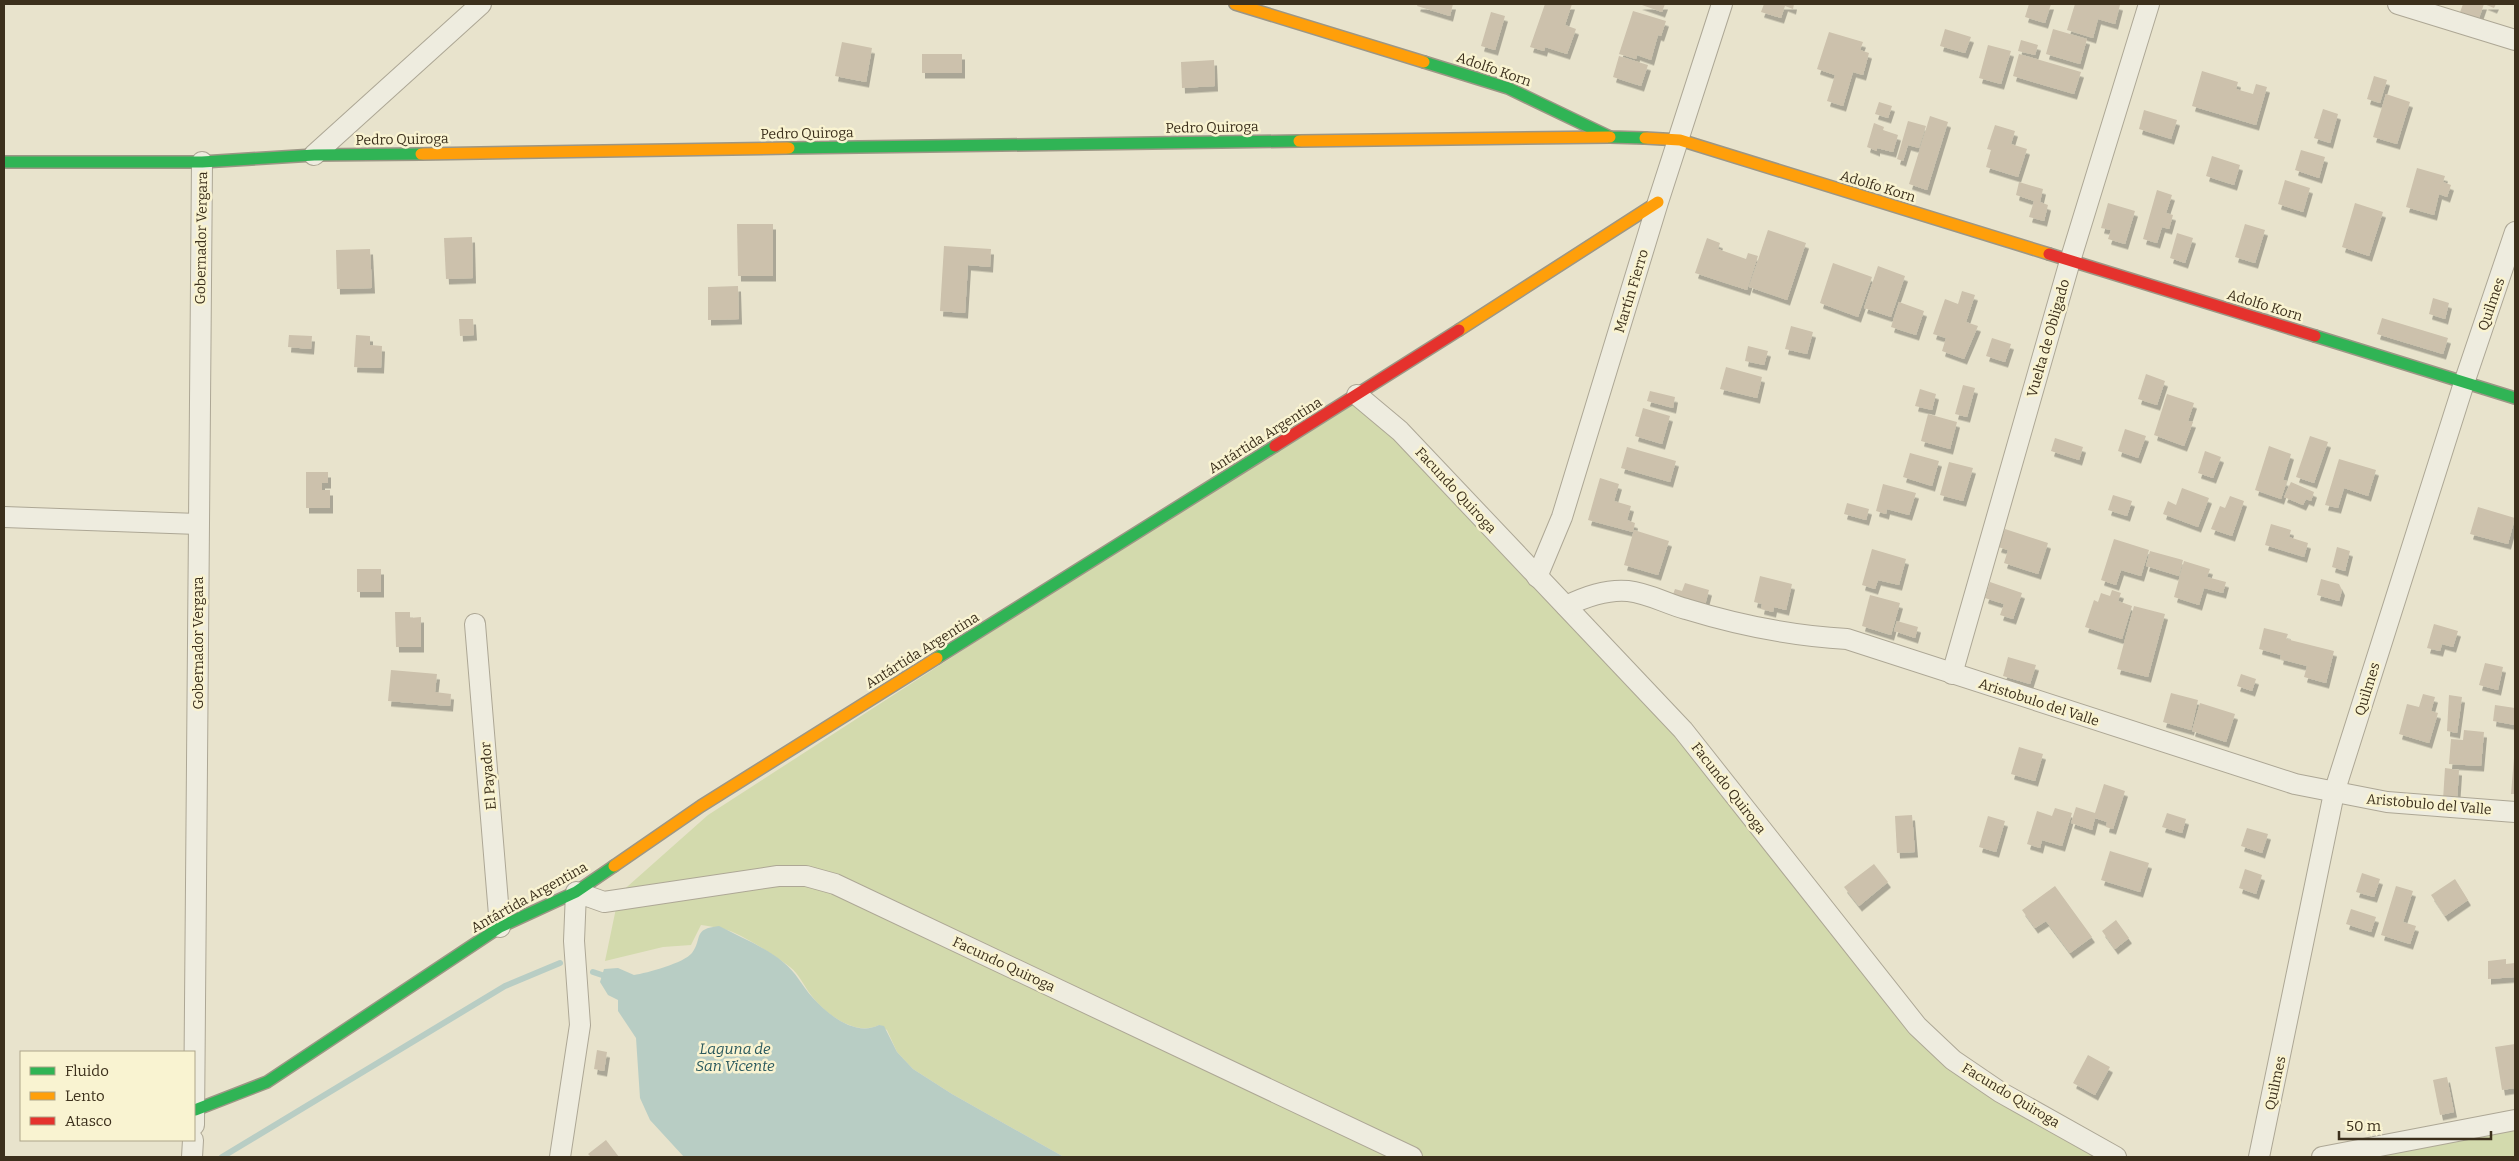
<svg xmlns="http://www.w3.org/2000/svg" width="2519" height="1161" font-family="Bitter,serif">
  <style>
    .green { fill: #d3daad }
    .water { fill: #b8cdc4 }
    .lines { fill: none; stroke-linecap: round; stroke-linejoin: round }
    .stream { stroke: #b8cdc4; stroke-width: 6 }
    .building { fill: #ccc1ac; filter: url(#shadow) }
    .street-casing { stroke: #ada795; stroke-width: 22 }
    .fast-casing { stroke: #9c9685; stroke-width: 14 }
    .slow-casing { stroke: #9c9685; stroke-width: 14 }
    .jam-casing { stroke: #9c9685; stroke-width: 14 }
    .street { stroke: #eeecdf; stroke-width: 20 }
    .fast { stroke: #30b455; stroke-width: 11 }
    .slow { stroke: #ff9f0a; stroke-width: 11 }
    .jam { stroke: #e5322d; stroke-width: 11 }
    .labels { text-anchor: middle; stroke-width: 5; stroke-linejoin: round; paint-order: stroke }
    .street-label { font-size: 14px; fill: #3c301c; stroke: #f9f3d1 }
    .water-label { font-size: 15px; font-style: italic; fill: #2a595e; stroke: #f9f3d1 }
  </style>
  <defs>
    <filter id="shadow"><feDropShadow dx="3" dy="5.5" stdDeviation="0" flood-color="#0004"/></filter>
  </defs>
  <rect width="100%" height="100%" fill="#e8e3cc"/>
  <g class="green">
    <path d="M1357,395L1606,646L1917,1026L2116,1157H1064L952,1094L913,1069L897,1052L887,1030L879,1025C856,1037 825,1014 811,995C804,986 799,974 790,967C776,956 740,933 724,929C716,927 708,926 701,925L691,945L663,947L605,961L619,894L708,815Z"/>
    <polygon points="2515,1123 2515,1157 2327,1157"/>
  </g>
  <path class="water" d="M719,926C740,937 765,947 783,962C796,972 802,986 813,998C828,1015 856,1037 879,1025L884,1026L897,1052L913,1069L952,1094L1064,1157H684L650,1120L640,1098L636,1038L618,1011V1000L608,995L600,982L604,969L618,968L634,975C647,973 684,963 692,953C703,938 692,929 719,926Z"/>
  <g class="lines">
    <g class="stream">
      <polyline points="593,972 602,975"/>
      <polyline points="222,1157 505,986 560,963"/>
    </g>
  </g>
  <g class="building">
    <polygon points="1418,4 1453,4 1450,16 1417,6"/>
    <polygon points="1545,4 1572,4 1565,25 1576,29 1567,54 1545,47 1544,51 1530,47"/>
    <polygon points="1639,4 1665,4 1662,12"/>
    <polygon points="1764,4 1794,4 1793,9 1785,6 1781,18 1761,12"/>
    <polygon points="2029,4 2051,4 2045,23 2025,17"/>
    <polygon points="2075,4 2116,4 2120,5 2115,24 2098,19 2093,38 2067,30"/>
    <polygon points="2463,4 2496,4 2494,8 2484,4 2477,24 2458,18"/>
    <polygon points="1633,11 1666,21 1661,36 1658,35 1651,60 1637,55 1636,59 1619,54"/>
    <polygon points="1491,12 1505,16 1495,50 1481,46"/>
    <polygon points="1945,29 1971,37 1965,53 1940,46"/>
    <polygon points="2053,29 2087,39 2080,64 2046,54"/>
    <polygon points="1829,32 1863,42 1860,50 1869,53 1863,75 1853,72 1843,106 1827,101 1835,75 1817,69"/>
    <polygon points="2021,40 2038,45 2035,55 2018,51"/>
    <polygon points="842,42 872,48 866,82 835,76"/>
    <polygon points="1988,45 2011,51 2001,84 1979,78"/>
    <rect x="922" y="54" width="40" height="19"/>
    <polygon points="2019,54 2081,72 2074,94 2013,76"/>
    <polygon points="1619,56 1648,65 1641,86 1613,77"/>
    <polygon points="1214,60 1215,86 1182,88 1181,62"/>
    <polygon points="2202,71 2238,82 2236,89 2253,94 2256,84 2267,87 2256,125 2192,106"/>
    <polygon points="2374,76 2387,80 2380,103 2367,99"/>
    <polygon points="2386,94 2410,102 2397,144 2373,137"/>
    <polygon points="1879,102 1892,106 1888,118 1875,114"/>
    <polygon points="2323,109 2338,114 2330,143 2314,138"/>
    <polygon points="2144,110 2177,120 2171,139 2139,129"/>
    <polygon points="1930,116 1948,122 1927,190 1909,184"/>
    <polygon points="1908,121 1926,126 1919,148 1908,145 1903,161 1897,159"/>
    <polygon points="1874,123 1884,127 1883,130 1898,135 1893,152 1877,148 1877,151 1867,147"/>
    <polygon points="1995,125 2015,131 2011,144 2027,149 2018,177 1986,167 1991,150 1987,149"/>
    <polygon points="2301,150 2325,157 2319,178 2295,170"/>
    <polygon points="2212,156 2240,165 2234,185 2206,176"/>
    <polygon points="2417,168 2445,176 2443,182 2451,185 2447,197 2439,194 2434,215 2406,207"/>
    <polygon points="2285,180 2310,188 2303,212 2278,204"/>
    <polygon points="2019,182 2043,189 2040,202 2048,205 2044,221 2029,217 2034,201 2016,195"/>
    <polygon points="2157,190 2172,195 2166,213 2173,215 2169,229 2162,227 2157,243 2143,239"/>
    <polygon points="2108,203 2135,211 2125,244 2108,239 2111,230 2101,228"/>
    <polygon points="2355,203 2383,212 2369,256 2342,247"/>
    <polygon points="737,224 773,224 773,276 738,276"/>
    <polygon points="2245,224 2265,230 2255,263 2235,257"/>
    <polygon points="1768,230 1806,243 1787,300 1749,287"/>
    <polygon points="2177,233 2193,238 2185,263 2170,258"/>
    <polygon points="472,237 473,278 446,279 444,238"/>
    <polygon points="1707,238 1720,243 1718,249 1746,259 1748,253 1758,256 1747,290 1695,273"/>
    <polygon points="944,246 991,249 990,267 968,265 965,313 940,311"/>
    <polygon points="370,249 372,288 337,289 336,250"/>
    <polygon points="1833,263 1872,277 1858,317 1820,303"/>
    <polygon points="1878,266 1905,276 1891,317 1864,308"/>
    <polygon points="738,286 739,319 708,320 708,287"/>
    <polygon points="1962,291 1975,295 1966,322 1978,326 1964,359 1942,351 1946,338 1933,334 1945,299 1958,304"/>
    <polygon points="2433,298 2449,303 2445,319 2429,314"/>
    <polygon points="1899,302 1924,311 1916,335 1891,327"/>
    <polygon points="2382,318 2448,338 2443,354 2377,334"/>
    <polygon points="459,319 473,319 474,335 460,336"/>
    <polygon points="1791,326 1813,332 1807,354 1785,349"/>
    <polygon points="289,335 312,336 311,349 288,347"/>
    <polygon points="356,335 370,336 370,345 382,346 381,368 354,367"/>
    <polygon points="1992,338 2011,344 2005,362 1986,356"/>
    <polygon points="1748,346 1768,351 1764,365 1745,361"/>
    <polygon points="1726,367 1762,377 1757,398 1720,389"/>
    <polygon points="2146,374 2165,381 2157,405 2138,399"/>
    <polygon points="1963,385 1975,388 1967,417 1955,414"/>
    <polygon points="1920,389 1936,394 1932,410 1915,406"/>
    <polygon points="1650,391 1675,397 1673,408 1647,401"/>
    <polygon points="2167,394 2194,403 2188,421 2193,422 2184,446 2154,435"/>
    <polygon points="1643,408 1670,416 1662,444 1635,436"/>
    <polygon points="1928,414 1957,422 1950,449 1921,441"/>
    <polygon points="2125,429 2146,436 2138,458 2118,451"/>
    <polygon points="2310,436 2328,442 2314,483 2296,477"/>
    <polygon points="2055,438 2083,447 2079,460 2051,451"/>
    <polygon points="2269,446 2291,454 2283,480 2287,481 2281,499 2255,490"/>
    <polygon points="1627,447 1676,461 1670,482 1621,468"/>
    <polygon points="2205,451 2221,457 2213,478 2198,473"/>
    <polygon points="1910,453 1939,461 1932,486 1903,477"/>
    <polygon points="2339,459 2376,470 2368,496 2344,488 2338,508 2325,505"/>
    <polygon points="1949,462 1973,468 1963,501 1940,495"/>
    <polygon points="306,472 328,472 328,483 322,483 322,490 330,490 330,508 306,508"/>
    <polygon points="1600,478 1619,484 1614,501 1631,506 1627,520 1635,523 1633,532 1588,520"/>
    <polygon points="2291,482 2314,492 2311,501 2306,499 2303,505 2284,497"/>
    <polygon points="1883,484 1916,493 1909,515 1887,509 1886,514 1876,511"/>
    <polygon points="2182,488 2209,498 2198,527 2163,514 2168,501 2176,505"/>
    <polygon points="2113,495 2132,501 2127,516 2108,510"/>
    <polygon points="2230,496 2244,501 2232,536 2211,529 2220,506 2225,508"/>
    <polygon points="1847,503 1869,509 1866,520 1844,514"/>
    <polygon points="2478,507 2515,518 2508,544 2470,534"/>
    <polygon points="2271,524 2291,530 2289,537 2308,543 2304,557 2265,545"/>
    <polygon points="2005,529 2048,543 2038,574 2004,563 2008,550 1998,547"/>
    <polygon points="1634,530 1669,541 1658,575 1624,565"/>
    <polygon points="2114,539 2149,550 2141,576 2121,570 2116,585 2101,580"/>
    <polygon points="2337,547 2350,551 2345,571 2332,567"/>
    <polygon points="1872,549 1906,559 1899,585 1878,580 1875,589 1862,585"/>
    <polygon points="2150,551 2183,560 2179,576 2146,566"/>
    <polygon points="2184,561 2210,569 2207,577 2226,582 2223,593 2204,588 2199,605 2174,597"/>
    <rect x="357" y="569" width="24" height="23"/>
    <polygon points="1760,576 1792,584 1786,610 1774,607 1773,612 1761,609 1762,604 1754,602"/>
    <polygon points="2321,579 2339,584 2342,590 2339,601 2317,595"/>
    <polygon points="1990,582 2022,593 2013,619 2000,615 2004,604 1985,598"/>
    <polygon points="1685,583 1709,590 1704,609 1671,600 1675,589 1682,591"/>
    <polygon points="2112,590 2121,593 2118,601 2132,606 2122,639 2085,627 2094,600 2098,602 2101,593 2110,596"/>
    <polygon points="1870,595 1900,603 1891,635 1862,626"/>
    <polygon points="2134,606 2165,614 2148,677 2117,669"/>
    <polygon points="395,612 410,612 410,618 421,617 421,647 396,647"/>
    <polygon points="1897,621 1918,627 1915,638 1894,631"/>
    <polygon points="2434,624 2458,631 2453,647 2442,644 2440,651 2427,648"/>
    <polygon points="2264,628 2288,634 2286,639 2334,651 2326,683 2304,677 2307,666 2280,659 2281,655 2259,649"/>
    <polygon points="2008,657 2036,665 2030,684 2003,676"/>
    <polygon points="2485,663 2503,667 2498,690 2479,685"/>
    <polygon points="391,670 437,674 435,692 451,694 450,706 388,701"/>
    <polygon points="2241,674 2256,679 2252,691 2237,686"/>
    <polygon points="2171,693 2198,700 2191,730 2163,722"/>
    <polygon points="2423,694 2435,697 2431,711 2438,713 2429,743 2399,734 2407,704 2419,707"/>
    <polygon points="2449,695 2462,697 2457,733 2447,731"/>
    <polygon points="2200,703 2235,714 2226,742 2192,731"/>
    <polygon points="2495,705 2515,708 2515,725 2493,721"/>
    <polygon points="2464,730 2484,732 2481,766 2449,764 2451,739 2463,740"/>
    <polygon points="2019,747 2043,754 2035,781 2011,774"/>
    <polygon points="2514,758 2515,758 2515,794 2511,794"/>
    <polygon points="2445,768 2459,770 2457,801 2443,800"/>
    <polygon points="2104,784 2125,791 2113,829 2106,827 2107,822 2095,818 2092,830 2071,823 2076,807 2095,813"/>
    <polygon points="2055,808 2072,813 2062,846 2042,840 2040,848 2027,844 2037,811 2052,816"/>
    <polygon points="2167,813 2186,819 2182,833 2162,827"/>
    <polygon points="1912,815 1915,852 1897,853 1895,816"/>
    <polygon points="1988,816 2005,821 1996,852 1979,847"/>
    <polygon points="2247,828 2268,834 2262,853 2241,846"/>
    <polygon points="2110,851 2149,863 2140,892 2101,880"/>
    <polygon points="1874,864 1888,882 1859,906 1844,887"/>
    <polygon points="2245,869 2262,875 2256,894 2239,888"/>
    <polygon points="2362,873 2380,879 2374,897 2356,892"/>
    <polygon points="2455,879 2468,900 2445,916 2431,895"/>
    <polygon points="2055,886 2092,937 2070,953 2046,921 2035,928 2022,910"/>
    <polygon points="2396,886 2413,891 2403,922 2416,926 2410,944 2381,935"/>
    <polygon points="2351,909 2376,917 2371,932 2346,924"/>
    <polygon points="2116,920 2129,938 2115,949 2102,931"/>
    <polygon points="2506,959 2506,964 2515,963 2515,977 2488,979 2488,961"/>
    <polygon points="2515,1044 2515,1088 2502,1090 2495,1047"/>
    <polygon points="597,1050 607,1052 604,1071 594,1069"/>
    <polygon points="2088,1055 2110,1067 2095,1095 2073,1083"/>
    <polygon points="2447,1077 2454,1112 2440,1115 2433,1080"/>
    <polygon points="606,1140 619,1157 591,1157 588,1154"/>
  </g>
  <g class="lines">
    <g class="street-casing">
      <g id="street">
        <polyline points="2398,4 2515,40"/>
        <polyline points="314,155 481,4"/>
        <polyline points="1357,395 1400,431 1683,730 1917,1026 1953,1060 2000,1092 2116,1157"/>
        <polyline points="4,517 198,524"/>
        <polyline points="1537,577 1562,517 1658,202 1722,4"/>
        <path d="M1566,606C1585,597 1606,589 1628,591C1648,593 1667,604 1686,609C1738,625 1793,636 1847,639L2295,784L2387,802L2515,812"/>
        <polyline points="475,624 500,927"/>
        <polyline points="1952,674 2070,261 2149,4"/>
        <polyline points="194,1125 202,162"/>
        <polyline points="192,1157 193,1140"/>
        <polyline points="560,1157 580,1025 574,941 576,892 604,902 778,876 806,876 835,884 1412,1157"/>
        <polyline points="2259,1157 2334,793 2464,383 2515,232"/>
        <polyline points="2322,1157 2515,1120"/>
      </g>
    </g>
    <g class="fast-casing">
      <g id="fast">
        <polyline points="1424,62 1508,88 1610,137 1645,138"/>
        <polyline points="789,148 1299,141"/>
        <polyline points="4,162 202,162 314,155 421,154"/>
        <polyline points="2315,336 2515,398"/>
        <polyline points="937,658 1275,446"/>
        <polyline points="195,1110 267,1082 500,927 576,892 614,866"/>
      </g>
    </g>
    <g class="slow-casing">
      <g id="slow">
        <polyline points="1235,4 1424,62"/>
        <polyline points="1645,138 1680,140 2049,254"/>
        <polyline points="1299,141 1610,137"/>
        <polyline points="421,154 789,148"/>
        <polyline points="1459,330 1658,202"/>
        <polyline points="614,866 701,806 937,658"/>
      </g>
    </g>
    <g class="jam-casing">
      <g id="jam">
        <polyline points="2049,254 2315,336"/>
        <polyline points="1275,446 1459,330"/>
      </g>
    </g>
    <use href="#street" class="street"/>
    <use href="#fast" class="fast"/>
    <use href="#slow" class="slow"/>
    <use href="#jam" class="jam"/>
  </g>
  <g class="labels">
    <g class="street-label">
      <text transform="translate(1494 69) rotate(19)" y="5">Adolfo Korn</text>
      <text transform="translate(1212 127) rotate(-1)" y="5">Pedro Quiroga</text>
      <text transform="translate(807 133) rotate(-1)" y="5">Pedro Quiroga</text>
      <text transform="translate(402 139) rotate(-1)" y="5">Pedro Quiroga</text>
      <text transform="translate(1878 186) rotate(17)" y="5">Adolfo Korn</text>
      <text transform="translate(201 238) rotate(-89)" y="5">Gobernador Vergara</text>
      <text transform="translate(1631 291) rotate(-73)" y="5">Martín Fierro</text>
      <text transform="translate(2491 304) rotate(-71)" y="5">Quilmes</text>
      <text transform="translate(2265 305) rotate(17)" y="5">Adolfo Korn</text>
      <text transform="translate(2048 338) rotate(-74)" y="5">Vuelta de Obligado</text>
      <text transform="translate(1265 435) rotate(-32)" y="5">Antártida Argentina</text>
      <text transform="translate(1456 490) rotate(47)" y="5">Facundo Quiroga</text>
      <text transform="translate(198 643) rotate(-90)" y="5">Gobernador Vergara</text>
      <text transform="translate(922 650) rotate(-32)" y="5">Antártida Argentina</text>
      <text transform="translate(2367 689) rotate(-73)" y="5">Quilmes</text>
      <text transform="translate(2039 702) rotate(18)" y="5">Aristobulo del Valle</text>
      <text transform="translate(488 776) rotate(-95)" y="5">El Payador</text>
      <text transform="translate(1729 788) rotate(52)" y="5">Facundo Quiroga</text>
      <text transform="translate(2429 804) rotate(5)" y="5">Aristobulo del Valle</text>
      <text transform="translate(529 897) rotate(-29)" y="5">Antártida Argentina</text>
      <text transform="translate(1004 964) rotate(25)" y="5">Facundo Quiroga</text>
      <text transform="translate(2275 1083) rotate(-78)" y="5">Quilmes</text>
      <text transform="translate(2011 1095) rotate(31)" y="5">Facundo Quiroga</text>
    </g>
    <g class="water-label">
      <text x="735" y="1054">Laguna de<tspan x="735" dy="17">San Vicente</tspan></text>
    </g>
  </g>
  <rect width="2519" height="1161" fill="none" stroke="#3c301c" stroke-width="10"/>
  <rect x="20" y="1051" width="175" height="90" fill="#f9f3d1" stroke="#ada589"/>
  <rect x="30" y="1067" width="25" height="8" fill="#30b455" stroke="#ada589"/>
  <text x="65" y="1076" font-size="15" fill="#3c301c">Fluido</text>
  <rect x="30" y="1092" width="25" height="8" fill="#ff9f0a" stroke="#ada589"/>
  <text x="65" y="1101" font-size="15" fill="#3c301c">Lento</text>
  <rect x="30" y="1117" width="25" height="8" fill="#e5322d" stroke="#ada589"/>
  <text x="65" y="1126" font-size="15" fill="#3c301c">Atasco</text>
  <path d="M2339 1131v8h152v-8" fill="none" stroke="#3c301c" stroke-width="2.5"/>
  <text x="2346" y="1131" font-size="15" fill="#3c301c" stroke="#f9f3d1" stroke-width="4" paint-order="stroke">50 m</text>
</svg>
